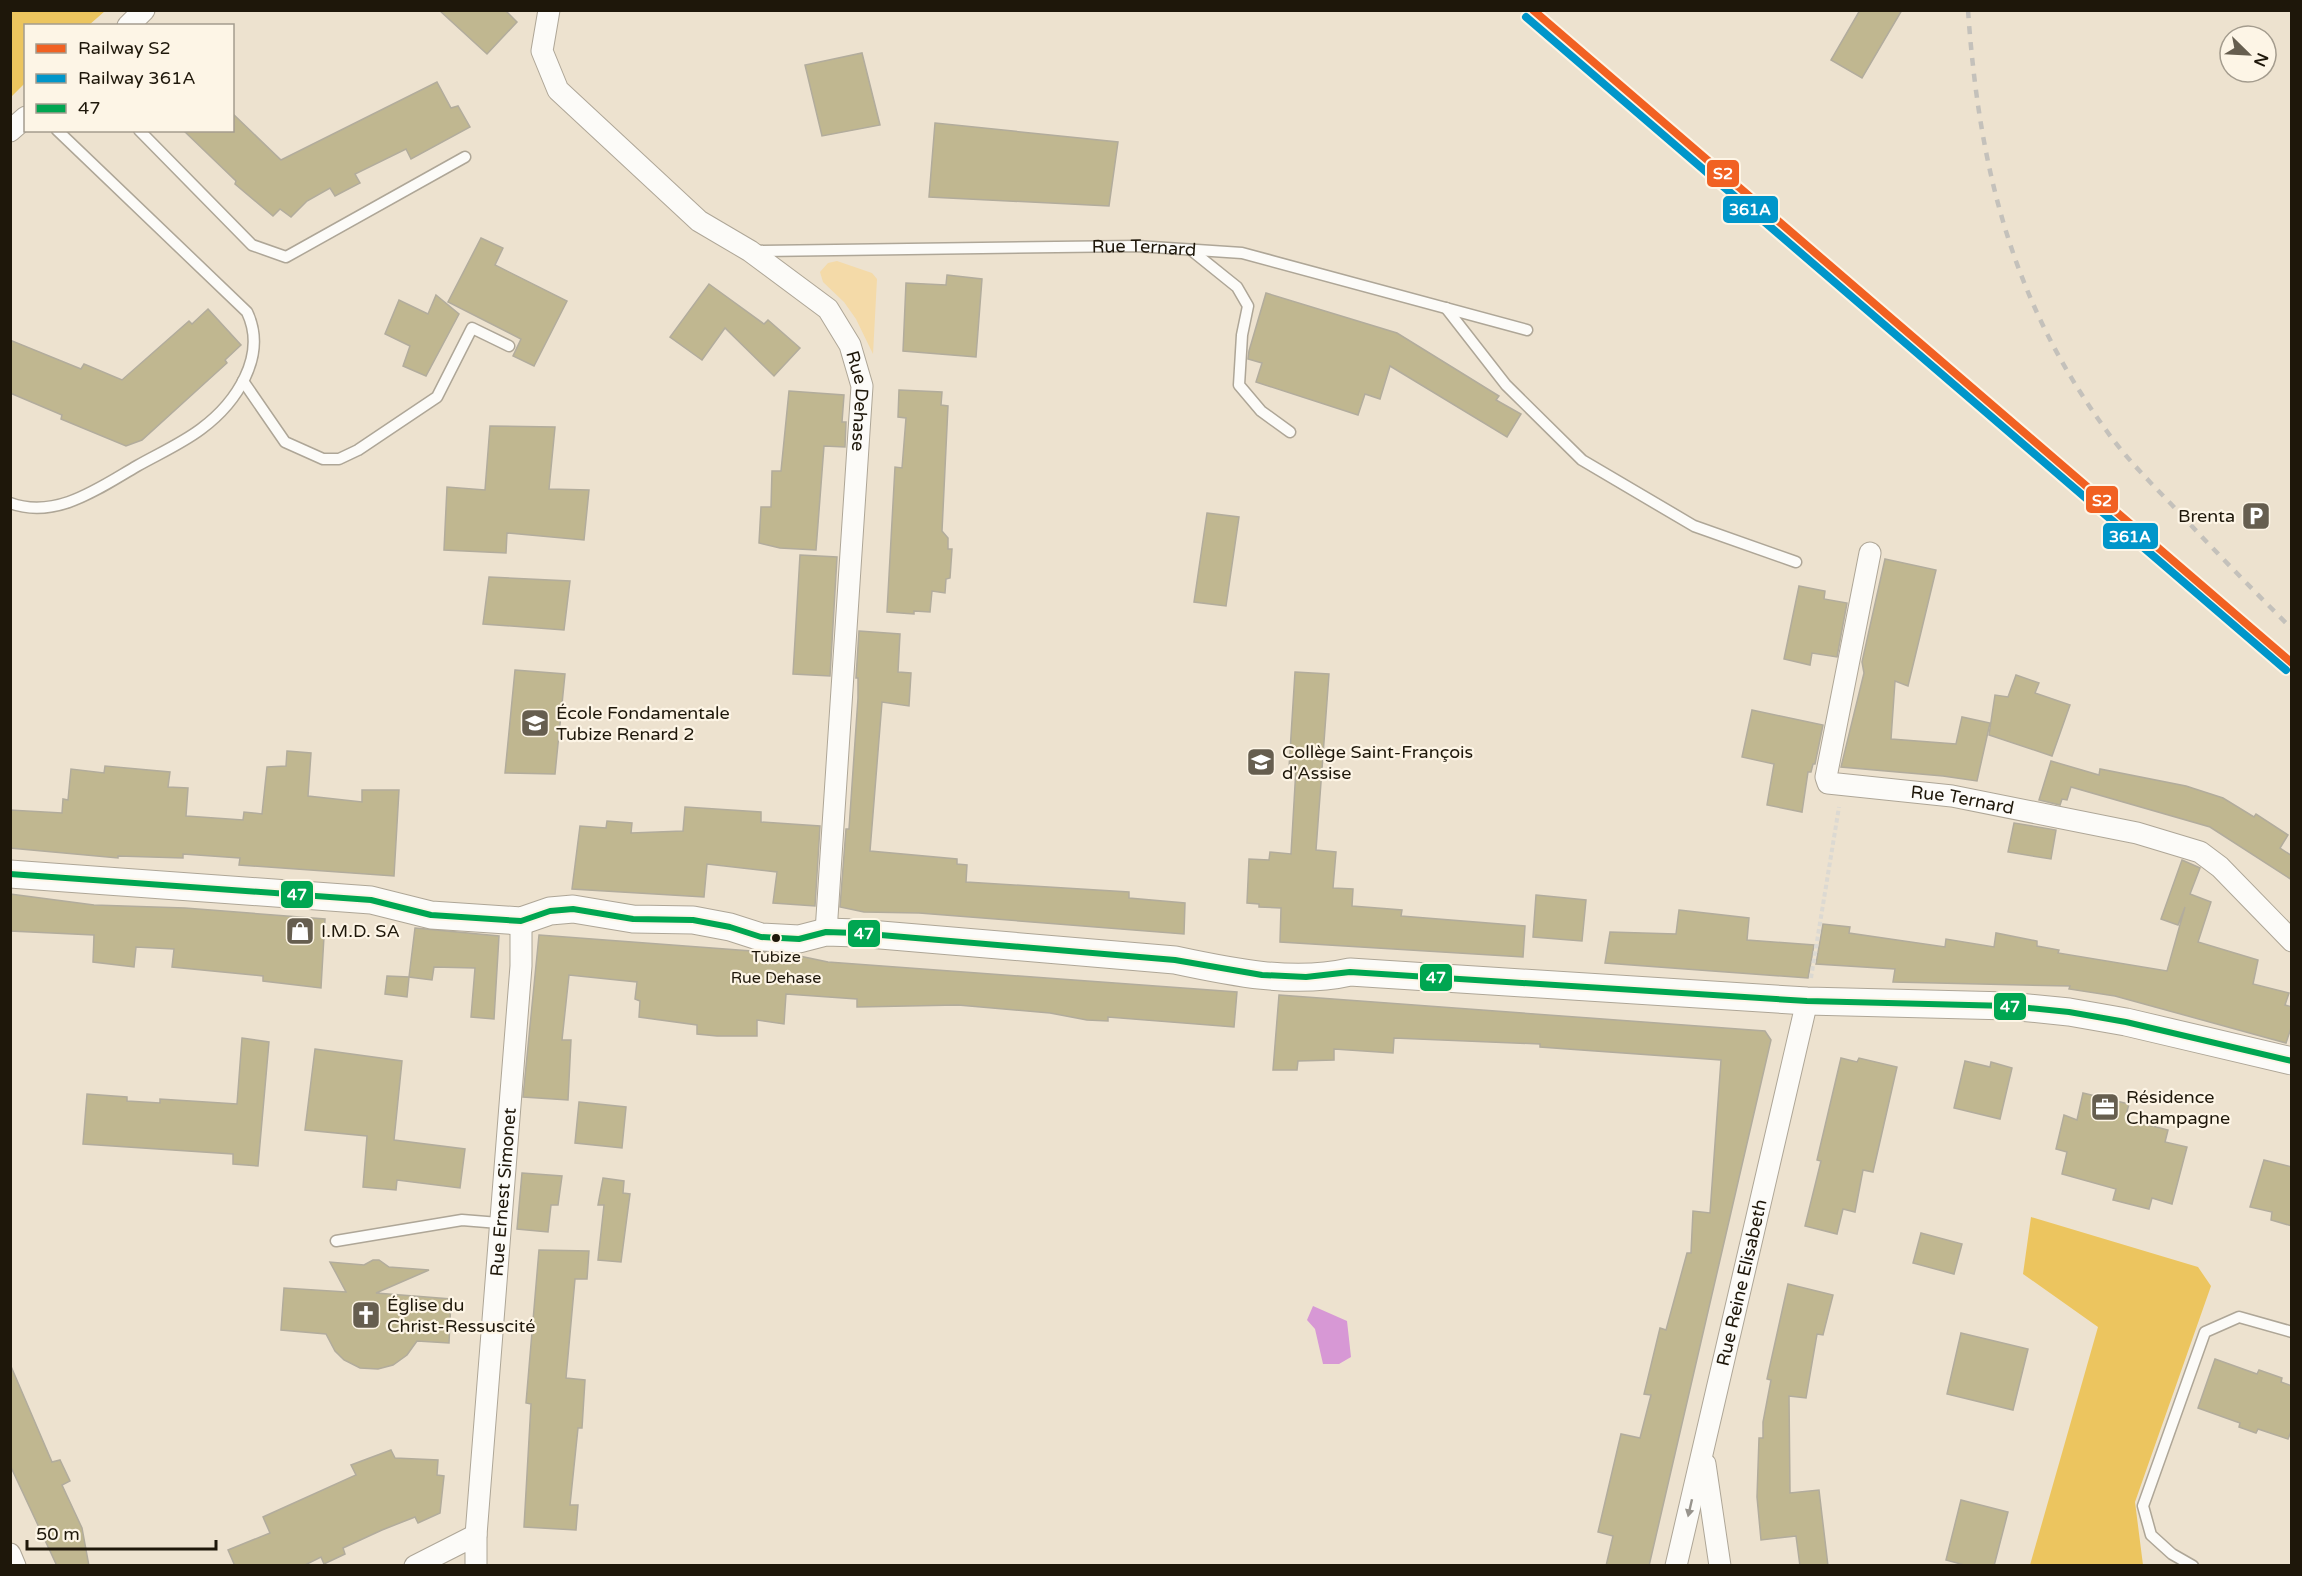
<svg xmlns="http://www.w3.org/2000/svg" width="2302" height="1576" font-family="'Varela Round',sans-serif">
  <style>
    .green { fill: #f4daa8 }
    .forest { fill: #ecc55f }
    .water { fill: #d798d5 }
    .building { fill: #c0b790; stroke: #b2ac9c; stroke-width: 1.5 }
    .lines { fill: none; stroke-linecap: round; stroke-linejoin: round }
    .service-casing { stroke: #aea697; stroke-width: 13 }
    .minor-casing { stroke: #aea697; stroke-width: 23 }
    .tertiary-casing { stroke: #aea697; stroke-width: 29 }
    .path { stroke: #dcd9d2; stroke-width: 4; stroke-dasharray: 4.5 3; stroke-linecap: butt }
    .service { stroke: #fcfbf8; stroke-width: 10 }
    .minor { stroke: #fcfbf8; stroke-width: 21 }
    .tertiary { stroke: #fcfbf8; stroke-width: 27 }
    .rail { stroke: #c4c1bb; stroke-width: 4.5; stroke-dasharray: 8 8; stroke-linecap: butt }
    .bus-1-casing { stroke: #fdf5e6; stroke-width: 10 }
    .bus-1 { stroke: #00a651; stroke-width: 6 }
    .rail-1-casing { stroke: #fdf5e6; stroke-width: 12 }
    .rail-2-casing { stroke: #fdf5e6; stroke-width: 12 }
    .rail-1 { stroke: #f16122; stroke-width: 8 }
    .rail-2 { stroke: #0096ca; stroke-width: 8 }
    .oneway { fill: #98948d }
    .bus-dot { fill: #1e170a; stroke: #fdf5e6; stroke-width: 2 }
    .labels { text-anchor: middle; stroke-width: 4.5; stroke-linejoin: round; paint-order: stroke }
    .bus-label { font-size: 16px; fill: #1e170a; stroke: #fdf5e6 }
    .street-label { font-size: 18px; fill: #1e170a; stroke: #fdf5e6 }
    .poi-label { font-size: 18px; fill: #1e170a; stroke: #fdf5e6; text-anchor: start }
    .line-badge { stroke: #fdf5e6; stroke-width: 2 }
    .badge-label { font-size: 16px; text-anchor: middle; font-weight: bold; fill: #fff }
  </style>
  <rect width="100%" height="100%" fill="#ede2cf"/>
  <polygon class="green" points="837,261 872,273 877,279 873,354 856,319 844,302 823,282 820,272 828,263"/>
  <g class="forest">
    <polygon points="11,10 105,10 105,11 89,25 26,26 25,83 11,97"/>
    <polygon points="2031,1217 2198,1267 2211,1286 2135,1502 2143,1565 2030,1565 2098,1327 2023,1274"/>
  </g>
  <polygon class="water" points="1313,1306 1347,1321 1351,1357 1339,1364 1323,1364 1315,1329 1307,1320"/>
  <g class="building">
    <polygon points="439,10 505,10 517,22 487,54"/>
    <polygon points="1860,10 1902,10 1862,78 1831,60"/>
    <polygon points="862,53 880,125 822,136 805,65"/>
    <polygon points="437,82 451,108 458,106 470,127 411,159 406,149 355,174 360,183 335,196 330,188 307,201 291,217 280,209 273,216 235,184 236,181 183,130 232,130 232,113 281,160"/>
    <polygon points="935,123 1118,142 1109,206 929,197"/>
    <polygon points="481,238 503,248 495,265 567,301 534,366 513,356 521,339 448,302"/>
    <polygon points="947,275 982,279 976,357 903,351 906,283 946,285"/>
    <polygon points="709,284 764,324 768,320 800,348 774,376 725,328 702,360 670,337"/>
    <polygon points="1266,293 1397,333 1499,396 1496,400 1521,414 1507,437 1390,366 1380,399 1365,394 1358,415 1256,382 1262,363 1248,359 1249,351"/>
    <polygon points="436,295 459,314 426,376 403,366 410,346 385,334 399,300 428,314"/>
    <polygon points="208,309 241,345 225,360 227,363 142,440 126,446 61,419 62,415 10,393 10,340 81,369 84,364 122,380 189,321 192,324"/>
    <polygon points="899,390 942,392 941,405 948,406 942,531 948,538 948,549 952,549 950,578 946,579 945,593 932,591 930,612 914,611 914,614 887,612 895,467 902,468 906,418 898,417"/>
    <polygon points="789,391 844,395 842,422 846,422 845,447 824,446 816,550 780,548 759,543 761,507 771,507 772,471 781,471"/>
    <polygon points="490,426 555,427 549,489 589,490 584,540 507,533 506,553 444,550 447,487 485,490"/>
    <polygon points="1207,513 1239,517 1226,606 1194,602"/>
    <polygon points="800,555 837,557 830,676 793,674"/>
    <polygon points="1885,559 1936,570 1908,686 1895,681 1891,739 1956,744 1962,717 1990,723 1977,781 1943,776 1841,767 1864,673 1862,662"/>
    <polygon points="489,577 570,581 564,630 483,624"/>
    <polygon points="1799,586 1825,591 1824,599 1847,603 1837,657 1812,653 1810,665 1784,659"/>
    <polygon points="859,631 900,634 898,672 911,673 909,706 882,702 870,851 957,859 957,864 967,865 966,882 1129,892 1129,898 1185,903 1184,934 919,913 864,912 840,907 846,829 849,829 858,698 858,678 856,678"/>
    <polygon points="515,670 565,674 555,774 505,773"/>
    <polygon points="1295,672 1329,674 1316,850 1336,852 1333,888 1353,889 1352,906 1402,910 1401,916 1525,926 1523,957 1280,942 1281,908 1259,907 1259,904 1247,903 1249,859 1269,860 1270,852 1291,854 1296,768 1289,768"/>
    <polygon points="2016,675 2039,683 2035,693 2070,705 2052,756 1989,735 1995,695 2008,697"/>
    <polygon points="1752,710 1823,725 1815,764 1813,764 1811,772 1808,772 1802,812 1767,805 1774,764 1742,757"/>
    <polygon points="287,751 311,753 308,796 362,802 362,790 399,790 394,876 239,865 240,858 183,854 183,858 118,856 118,858 10,848 10,810 62,813 63,799 68,800 71,769 104,773 105,766 170,772 168,787 188,788 186,816 243,820 244,812 262,814 267,767 286,766"/>
    <polygon points="2051,761 2099,775 2100,769 2186,786 2223,798 2254,817 2256,814 2288,835 2280,848 2292,856 2292,880 2210,827 2071,787 2067,800 2062,799 2060,805 2039,800"/>
    <polygon points="685,807 761,812 761,822 820,826 815,906 773,903 777,872 707,864 704,897 572,889 580,826 606,828 607,821 632,823 631,833 683,831"/>
    <polygon points="2014,823 2056,830 2051,859 2008,852"/>
    <polygon points="2182,860 2200,868 2190,894 2211,902 2198,942 2258,960 2253,984 2289,993 2285,1005 2292,1007 2292,1025 2286,1043 2115,996 2069,989 2070,986 1893,982 1895,969 1816,964 1823,924 1850,927 1849,933 1945,947 1946,939 1994,947 1996,933 2037,941 2037,946 2059,950 2058,953 2167,971 2185,907 2178,925 2161,919"/>
    <polygon points="10,894 94,905 185,908 325,919 321,988 263,981 263,976 172,967 174,949 136,947 134,967 93,962 94,935 10,931"/>
    <polygon points="1536,895 1586,900 1582,941 1533,937"/>
    <polygon points="1679,910 1749,918 1747,940 1814,945 1808,978 1605,963 1610,932 1676,934"/>
    <polygon points="415,928 499,936 494,1019 471,1017 475,968 434,967 432,980 409,977"/>
    <polygon points="539,935 752,951 790,954 828,962 1237,992 1234,1027 1108,1017 1108,1021 1087,1020 1050,1013 958,1005 857,1007 857,999 786,994 784,1024 757,1020 757,1036 717,1036 697,1034 697,1025 639,1017 640,1001 635,999 637,982 569,975 562,1040 571,1040 568,1100 523,1097"/>
    <polygon points="387,976 409,977 407,997 385,994"/>
    <polygon points="1279,995 1765,1031 1771,1040 1649,1566 1606,1566 1613,1536 1598,1532 1621,1434 1640,1438 1651,1395 1644,1394 1660,1328 1666,1330 1687,1253 1691,1253 1693,1211 1710,1213 1721,1060 1540,1047 1540,1044 1394,1038 1393,1053 1334,1049 1334,1060 1298,1061 1297,1070 1273,1070"/>
    <polygon points="242,1038 269,1042 258,1166 233,1164 233,1154 83,1144 87,1094 127,1097 127,1101 160,1103 160,1099 237,1104"/>
    <polygon points="315,1049 402,1061 394,1140 465,1149 460,1188 397,1180 396,1190 363,1187 367,1136 305,1130"/>
    <polygon points="1841,1058 1857,1062 1859,1058 1897,1067 1873,1172 1863,1170 1855,1212 1843,1209 1837,1234 1805,1226 1821,1161 1817,1160"/>
    <polygon points="1965,1061 1990,1067 1991,1062 2012,1068 2000,1119 1954,1108"/>
    <polygon points="2083,1093 2129,1104 2125,1119 2168,1130 2165,1142 2187,1147 2172,1204 2152,1198 2149,1209 2113,1200 2116,1189 2062,1174 2067,1152 2056,1149 2064,1115 2077,1120"/>
    <polygon points="579,1102 626,1107 622,1148 575,1143"/>
    <polygon points="2264,1160 2292,1167 2292,1226 2271,1220 2272,1212 2250,1207"/>
    <polygon points="522,1173 562,1176 558,1205 551,1205 548,1232 517,1229"/>
    <polygon points="603,1178 624,1181 623,1193 630,1194 621,1262 598,1260 604,1205 598,1205"/>
    <polygon points="1921,1233 1962,1244 1954,1274 1913,1263"/>
    <polygon points="539,1250 589,1251 587,1279 575,1279 566,1378 585,1380 582,1428 578,1428 570,1505 578,1505 576,1530 524,1527 531,1404 526,1403"/>
    <polygon points="373,1260 379,1260 389,1267 429,1270 376,1293 451,1299 449,1343 417,1341 407,1355 393,1365 378,1369 360,1368 344,1360 335,1351 326,1334 281,1330 284,1288 346,1292 330,1262 364,1265"/>
    <polygon points="1788,1284 1833,1295 1823,1335 1817,1334 1806,1398 1789,1396 1790,1493 1819,1490 1828,1566 1800,1566 1796,1536 1761,1540 1757,1497 1759,1438 1763,1438 1763,1422 1771,1380 1767,1379"/>
    <polygon points="1961,1333 2028,1349 2013,1410 1947,1394"/>
    <polygon points="2215,1359 2257,1374 2259,1370 2282,1378 2281,1382 2292,1386 2292,1429 2288,1439 2258,1429 2256,1433 2239,1427 2240,1423 2198,1408"/>
    <polygon points="10,1364 52,1462 60,1460 70,1481 62,1485 82,1528 89,1566 57,1566 10,1465"/>
    <polygon points="391,1450 395,1458 438,1460 437,1475 444,1476 440,1513 418,1523 415,1517 382,1530 343,1548 345,1554 324,1564 321,1557 303,1566 235,1566 228,1550 270,1533 263,1517 356,1475 351,1465"/>
    <polygon points="1961,1500 2008,1512 1994,1566 1968,1566 1946,1560"/>
  </g>
  <g class="lines">
    <g class="service-casing">
      <g id="service">
        <polyline points="139,130 252,245 286,257 465,157"/>
        <polyline points="1191,250 1237,287 1248,306 1242,335 1239,385 1261,411 1290,432"/>
        <path id="s1" d="M754,251L1137,246L1242,253L1527,330"/>
        <polyline points="1446,308 1506,385 1582,460 1694,526 1796,562"/>
        <polyline points="243,381 285,442 323,459 339,459 358,450 437,397 472,328 509,346"/>
        <path d="M10,503C56,520 99,488 137,466C158,454 181,444 201,429C236,403 268,356 247,312L57,130"/>
        <polyline points="336,1241 462,1220 499,1223"/>
        <polyline points="2193,1566 2172,1554 2151,1535 2143,1506 2205,1332 2239,1317 2292,1332"/>
      </g>
    </g>
    <g class="minor-casing">
      <g id="minor">
        <path id="s2" d="M549,10L542,51L558,90L699,221L750,251L828,309L850,345L862,386L826,932"/>
        <polyline points="128,26 144,10"/>
        <polyline points="10,131 26,117"/>
        <path id="s3" d="M1870,553L1826,777L1828,783L1952,796L2137,833L2200,852L2220,867L2292,941"/>
        <polyline points="1705,1464 1720,1566"/>
        <path id="s4" d="M476,1535L521,966V921"/>
        <polyline points="10,1554 15,1566"/>
        <polyline points="415,1566 476,1535 476,1566"/>
        <path id="s5" d="M1676,1566L1807,1001"/>
      </g>
    </g>
    <g class="tertiary-casing">
      <path id="tertiary" d="M10,874L371,900L431,915L521,921L550,911L573,909L633,919L693,920L730,927L761,937L799,939L826,932L857,933L1175,960C1231,972 1293,985 1350,972L1807,1001L2009,1006L2069,1012L2126,1022L2292,1061"/>
    </g>
    <polyline class="path" points="1811,978 1839,807"/>
    <use href="#service" class="service"/>
    <use href="#minor" class="minor"/>
    <use href="#tertiary" class="tertiary"/>
    <path class="rail" d="M1968,10C1979,168 2012,301 2106,430C2125,457 2149,481 2172,505C2211,547 2251,588 2292,629"/>
    <g class="bus-1-casing">
      <polyline id="bus-1" points="10,874 371,900 431,915 521,921 550,911 573,909 633,919 693,920 730,927 761,937 799,939 826,932 857,933 1175,960 1262,975 1306,977 1350,972 1807,1001 2009,1006 2069,1012 2126,1022 2292,1061"/>
    </g>
    <use href="#bus-1" class="bus-1"/>
    <g class="rail-1-casing">
      <polyline id="rail-1" points="1533,10 2292,663"/>
    </g>
    <g class="rail-2-casing">
      <polyline id="rail-2" points="1526,17 2286,670"/>
    </g>
    <use href="#rail-1" class="rail-1"/>
    <use href="#rail-2" class="rail-2"/>
  </g>
  <defs><path id="oneway-solid" d="M-6-.8H1V-3.2L6.5 0L1 3.2V.8H-6Z" transform="scale(1.5)"/></defs>
  <use class="oneway" href="#oneway-solid" transform="translate(1690 1508) rotate(103)"/>
  <defs>
    <g id="parking-square" transform="scale(1.5)"><rect x="-9" y="-9" width="18" height="18" rx="4" fill="#665e4f" stroke="#fdf5e6"/><path d="M-3.5-5.5H1a3.5 3.5 0 0 1 0 7H-1V5.5H-3.5ZM-1-3.4V-.6H.8a1.4 1.4 0 0 0 0-2.8Z" fill="#fff"/></g>
    <g id="school-square" transform="scale(1.5)"><rect x="-9" y="-9" width="18" height="18" rx="4" fill="#665e4f" stroke="#fdf5e6"/><path d="M0-5L7-2L0 1L-7-2ZM-4 1L0 2.5L4 1V4Q0 6-4 4Z" fill="#fff"/></g>
    <g id="shop-square" transform="scale(1.5)"><rect x="-9" y="-9" width="18" height="18" rx="4" fill="#665e4f" stroke="#fdf5e6"/><path d="M-5-2.5h2.3a2.7 3.5 0 0 1 5.4 0H5L5.5 6h-11ZM-1.5-2.5h3a1.5 2.3 0 0 0-3 0Z" fill="#fff"/></g>
    <g id="office-square" transform="scale(1.5)"><rect x="-9" y="-9" width="18" height="18" rx="4" fill="#665e4f" stroke="#fdf5e6"/><path d="M-6-3h4V-5.5h4V-3h4V5H-6ZM-1-4.5V-3h2v-1.5ZM-6 0V1H6V0Z" fill="#fff"/></g>
    <g id="church-square" transform="scale(1.5)"><rect x="-9" y="-9" width="18" height="18" rx="4" fill="#665e4f" stroke="#fdf5e6"/><path d="M-1.2-6h2.4v3.5h3.3v2.4h-3.3V6h-2.4V-.1h-3.3v-2.4h3.3Z" fill="#fff"/></g>
  </defs>
  <g fill-rule="evenodd">
    <use href="#parking-square" x="2256" y="516"/>
    <use href="#school-square" x="535" y="723"/>
    <use href="#school-square" x="1261" y="762"/>
    <use href="#shop-square" x="300" y="931"/>
    <use href="#office-square" x="2105" y="1107"/>
    <use href="#church-square" x="366" y="1315"/>
  </g>
  <circle class="bus-dot" cx="776" cy="938" r="5"/>
  <g class="labels">
    <g class="bus-label">
      <text x="776" y="962">Tubize<tspan x="776" dy="21">Rue Dehase</tspan></text>
    </g>
    <g class="street-label">
      <text dy="6" stroke="none"><textPath href="#s1" startOffset="390">Rue Ternard</textPath></text>
      <text dy="6" stroke="none"><textPath href="#s2" startOffset="532">Rue Dehase</textPath></text>
      <text dy="6" stroke="none"><textPath href="#s3" startOffset="370">Rue Ternard</textPath></text>
      <text dy="6" stroke="none"><textPath href="#s4" startOffset="344">Rue Ernest Simonet</textPath></text>
      <text dy="6" stroke="none"><textPath href="#s5" startOffset="291">Rue Reine Elisabeth</textPath></text>
    </g>
    <g class="poi-label">
      <text x="2235" y="522" text-anchor="end">Brenta</text>
      <text x="556" y="719">École Fondamentale<tspan x="556" dy="21">Tubize Renard 2</tspan></text>
      <text x="1282" y="758">Collège Saint-François<tspan x="1282" dy="21">d'Assise</tspan></text>
      <text x="321" y="937">I.M.D. SA</text>
      <text x="2126" y="1103">Résidence<tspan x="2126" dy="21">Champagne</tspan></text>
      <text x="387" y="1311">Église du<tspan x="387" dy="21">Christ-Ressuscité</tspan></text>
    </g>
  </g>
  <g class="line-badge">
    <rect x="1706" y="159" width="34" height="29" rx="6" fill="#f16122"/>
    <rect x="1722" y="195" width="57" height="29" rx="6" fill="#0096ca"/>
    <rect x="2085" y="485" width="34" height="29" rx="6" fill="#f16122"/>
    <rect x="2102" y="522" width="57" height="28" rx="6" fill="#0096ca"/>
    <rect x="280" y="880" width="34" height="29" rx="6" fill="#00a651"/>
    <rect x="847" y="919" width="34" height="29" rx="6" fill="#00a651"/>
    <rect x="1419" y="963" width="34" height="29" rx="6" fill="#00a651"/>
    <rect x="1993" y="992" width="34" height="29" rx="6" fill="#00a651"/>
  </g>
  <g class="badge-label">
    <text x="1723" y="179">S2</text>
    <text x="1750" y="215">361A</text>
    <text x="2102" y="506">S2</text>
    <text x="2130" y="542">361A</text>
    <text x="297" y="900">47</text>
    <text x="864" y="939">47</text>
    <text x="1436" y="983">47</text>
    <text x="2010" y="1012">47</text>
  </g>
  <rect width="2302" height="1576" fill="none" stroke="#1e170a" stroke-width="24"/>
  <rect x="24" y="24" width="210" height="108" fill="#fdf5e6" stroke="#a49c8e" stroke-width="1.5"/>
  <rect x="36" y="44" width="30" height="9" fill="#f16122" stroke="#a49c8e" stroke-width="1.5"/>
  <text x="78" y="54" font-size="18" fill="#1e170a">Railway S2</text>
  <rect x="36" y="74" width="30" height="9" fill="#0096ca" stroke="#a49c8e" stroke-width="1.5"/>
  <text x="78" y="84" font-size="18" fill="#1e170a">Railway 361A</text>
  <rect x="36" y="104" width="30" height="9" fill="#00a651" stroke="#a49c8e" stroke-width="1.5"/>
  <text x="78" y="114" font-size="18" fill="#1e170a">47</text>
  <g transform="translate(2248 54) rotate(114)"><circle r="28" fill="#fdf5e6" stroke="#a49c8e" stroke-width="1.5"/>
  <path d="M0-4.5L10 22L0 15L-10 22Z" fill="#665e4f"/>
  <text y="-9" font-size="16" font-weight="bold" text-anchor="middle" fill="#1e170a">N</text>
  </g>
  <path d="M27 1540v9h189v-9" fill="none" stroke="#1e170a" stroke-width="3"/>
  <text x="36" y="1540" font-size="18" fill="#1e170a" stroke="#fdf5e6" stroke-width="4.5" paint-order="stroke">50 m</text>
</svg>
